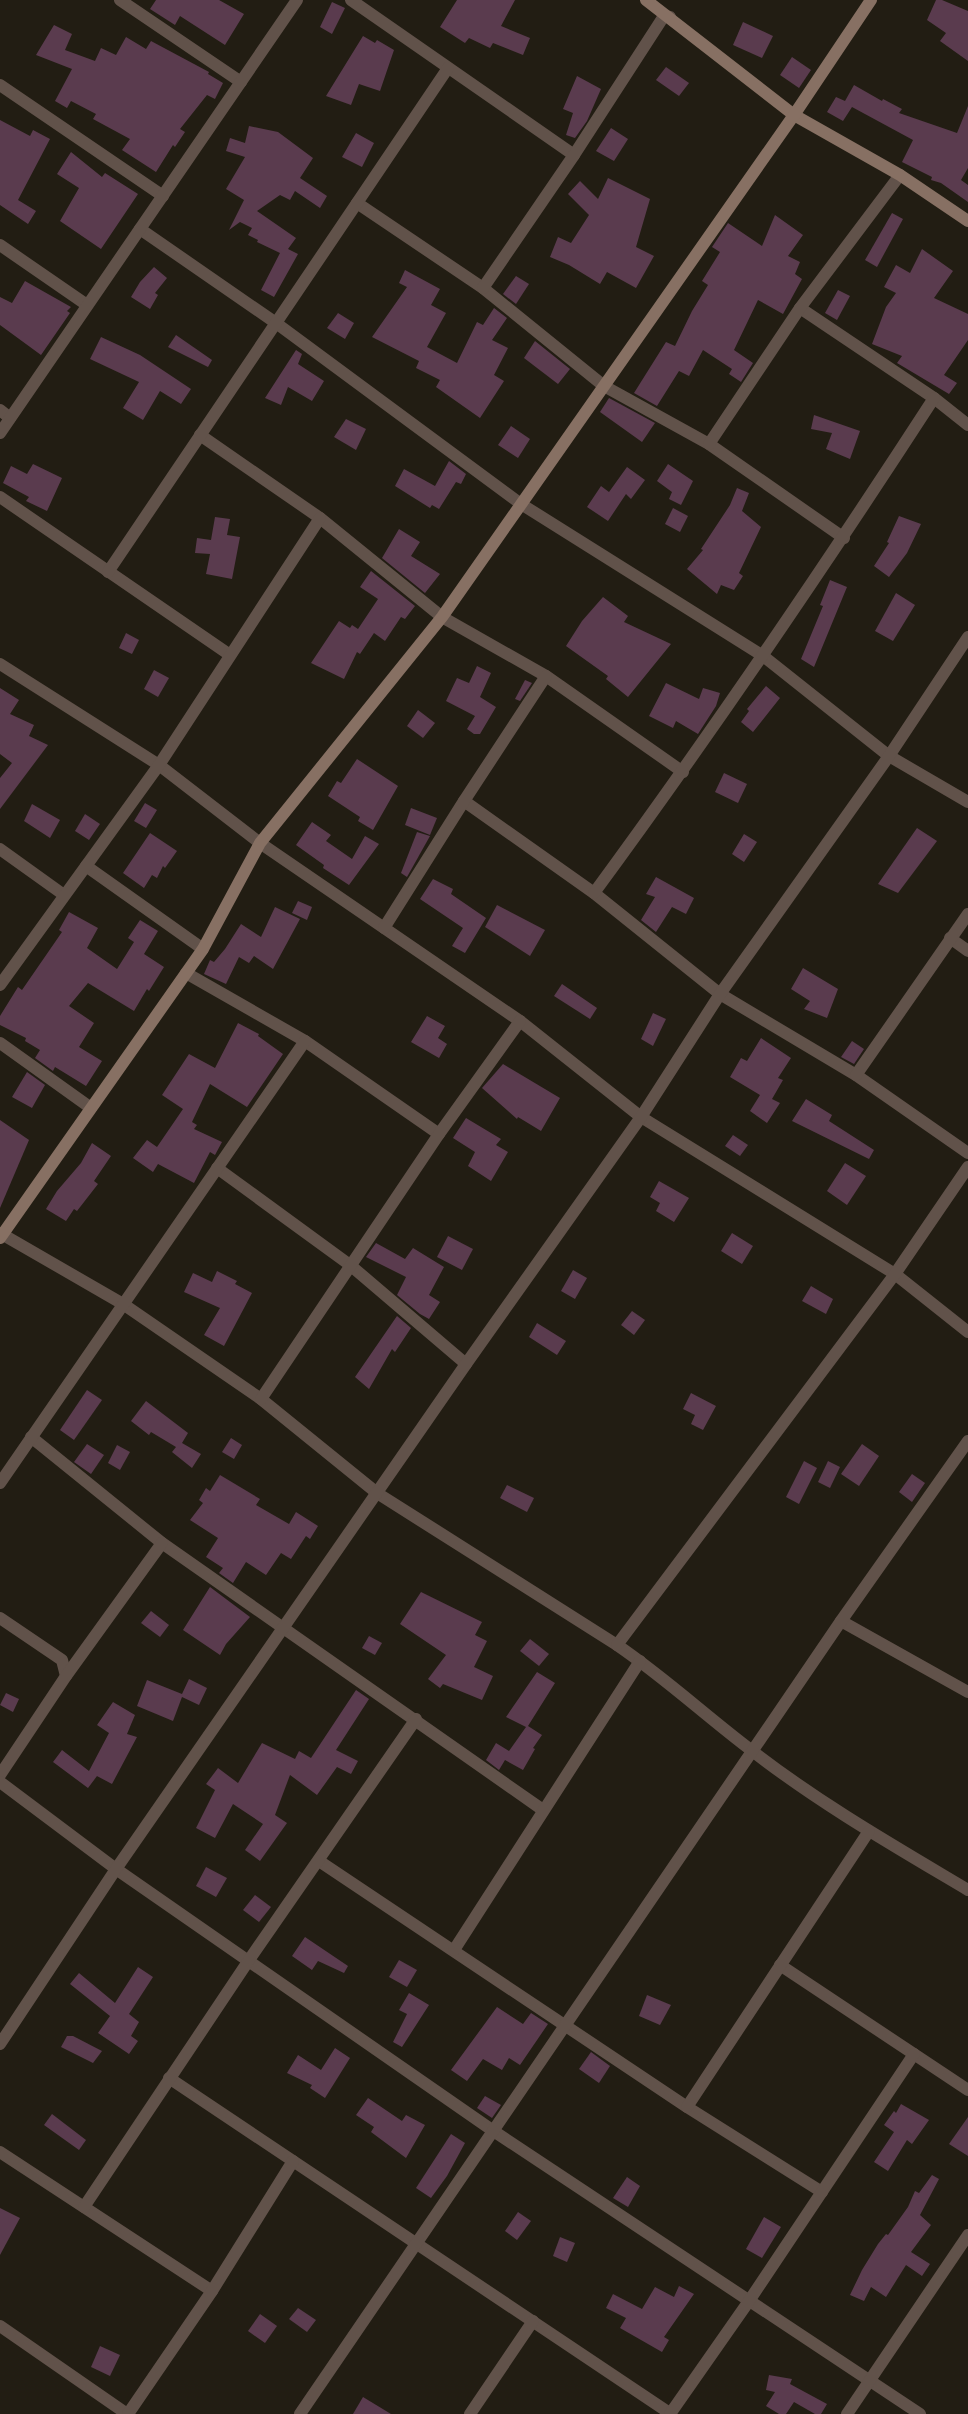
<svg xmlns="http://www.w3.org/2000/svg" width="968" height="2414" font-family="Helvetica,sans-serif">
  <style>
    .building { fill: #5a3b4e }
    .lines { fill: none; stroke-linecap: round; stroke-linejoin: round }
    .street { stroke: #61524a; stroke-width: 12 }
    .secondary { stroke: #877063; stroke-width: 12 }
  </style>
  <rect width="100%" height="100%" fill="#221d13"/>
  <g class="building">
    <polygon points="156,0 219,0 244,14 225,45 180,16 175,25 150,9"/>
    <polygon points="457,0 515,0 501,26 530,38 523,55 493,43 490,48 469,38 465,43 440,27"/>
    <polygon points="936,0 942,0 968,11 968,61 940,41 946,33 927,20"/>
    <polygon points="332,2 345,8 332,34 320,27"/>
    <polygon points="743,22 773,36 762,58 733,45"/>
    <polygon points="54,25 72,34 65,50 95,61 101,48 116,55 126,37 146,49 151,41 209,72 208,74 223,83 215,99 207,95 180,129 185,132 175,147 173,145 156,172 122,150 130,139 93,119 96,114 71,101 67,108 55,101 72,69 36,55"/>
    <polygon points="363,36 375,43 377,40 394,50 380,91 359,84 351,105 326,96"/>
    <polygon points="792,57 811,70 799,88 780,75"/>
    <polygon points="666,67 689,83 679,96 656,80"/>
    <polygon points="577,76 601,89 587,121 575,138 566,135 573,113 563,109"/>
    <polygon points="854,85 882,101 883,99 902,109 899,113 957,133 968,106 968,168 961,180 968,185 968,202 941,183 931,180 932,177 902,162 913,140 852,107 843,121 827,112 836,97 845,101"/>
    <polygon points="0,120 30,136 33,130 50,139 18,200 36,211 28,224 0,205"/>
    <polygon points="249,126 278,132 313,158 300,178 327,196 320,208 295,191 290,200 280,195 257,211 296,238 288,249 298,254 274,297 261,290 280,253 257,242 258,240 248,235 252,228 240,222 229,230 244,200 226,189 245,157 226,151 230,138 245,143"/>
    <polygon points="611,128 628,139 614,161 596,151"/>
    <polygon points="356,133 374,143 362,167 342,157"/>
    <polygon points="71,152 102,177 105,173 138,194 101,249 60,221 79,188 57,174"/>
    <polygon points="608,178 650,199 636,247 654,256 636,288 607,272 600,284 569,265 550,257 558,237 571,243 589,215 568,194 580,181 598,199"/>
    <polygon points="892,213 903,219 877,267 865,260"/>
    <polygon points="775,215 803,235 788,256 800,262 795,274 802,279 783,314 758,300 734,350 753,363 741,382 729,374 732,369 703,350 689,376 679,371 657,406 634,393 666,342 675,346 692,311 708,285 702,281 720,252 712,247 728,223 762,246"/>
    <polygon points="922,249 953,271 934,298 968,314 968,340 944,375 957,383 949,394 897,363 902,356 872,344 886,307 896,293 884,287 896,265 910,273"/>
    <polygon points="154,267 167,278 155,293 158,295 150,309 131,297 140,282"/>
    <polygon points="405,270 440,289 431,305 446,313 427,347 457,363 477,322 483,325 494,308 507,318 492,340 508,348 494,375 504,381 480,418 436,387 440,380 416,368 419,361 372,337 407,287 399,283"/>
    <polygon points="516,276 529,284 516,304 503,294"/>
    <polygon points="25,281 71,307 67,311 70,313 41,355 0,325 0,297 12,303"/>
    <polygon points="838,290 850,296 837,320 825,313"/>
    <polygon points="338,313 354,323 345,339 327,328"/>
    <polygon points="176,335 212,360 208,367 168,347"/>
    <polygon points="101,337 140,355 191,389 181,404 160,391 143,420 123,408 139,382 90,359"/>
    <polygon points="535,341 570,369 558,384 524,358"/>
    <polygon points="296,350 302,354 298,364 324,381 312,401 288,387 281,405 265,398"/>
    <polygon points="609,398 655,423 642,442 600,412"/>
    <polygon points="814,415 860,431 850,459 826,449 832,433 811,429"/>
    <polygon points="346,419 366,429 356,450 334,437"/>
    <polygon points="511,426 530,439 518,458 498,445"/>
    <polygon points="449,461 466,474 461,484 456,482 439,509 432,505 430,508 395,486 404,469 435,486"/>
    <polygon points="33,464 62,478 47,511 26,501 29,497 3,483 11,466 27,474"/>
    <polygon points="668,464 693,481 681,505 669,499 672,492 657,481"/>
    <polygon points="627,467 645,480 631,499 626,494 608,521 587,507 601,486 609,492"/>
    <polygon points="737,488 749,493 742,511 761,527 739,573 743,576 734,590 721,585 717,594 687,569 703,550 701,549 730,505"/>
    <polygon points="673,508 688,516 680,532 665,524"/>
    <polygon points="899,516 921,524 907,553 889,577 874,566 889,543 887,542"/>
    <polygon points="215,517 230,519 227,535 240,537 232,579 206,574 210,554 195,553 197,538 211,540"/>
    <polygon points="399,529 420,542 411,556 440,574 425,593 382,558"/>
    <polygon points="371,571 415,606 405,619 401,617 385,641 374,633 360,654 357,652 344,679 311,663 339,621 350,628 352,625 358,629 378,599 360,587"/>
    <polygon points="830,580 847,587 814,667 801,659 823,606 820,605"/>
    <polygon points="896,593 915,605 893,641 875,631"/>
    <polygon points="603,597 628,616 624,622 671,644 628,697 606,679 608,676 566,646 582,621"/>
    <polygon points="126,633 139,640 132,654 119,648"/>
    <polygon points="477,666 491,673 480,697 496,707 480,734 474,734 467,729 475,716 446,701 457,678 469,683"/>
    <polygon points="154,670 169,678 158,697 144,689"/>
    <polygon points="525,680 532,683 520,701 515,699"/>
    <polygon points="666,683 699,699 703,688 720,693 716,706 698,734 676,721 673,728 649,716"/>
    <polygon points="766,686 780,698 753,732 741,722 749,711 747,709"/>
    <polygon points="0,688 19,700 10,714 34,725 29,736 48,745 0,809 0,778 12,763 0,754"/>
    <polygon points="418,710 435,723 423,738 407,726"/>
    <polygon points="357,759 398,786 373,830 358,821 360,817 328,796 337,781 341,783"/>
    <polygon points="724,773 747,784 738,803 715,792"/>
    <polygon points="145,803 157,810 146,828 134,821"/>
    <polygon points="32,804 60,820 50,838 24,821"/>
    <polygon points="411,808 437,818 430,835 405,825"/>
    <polygon points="85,814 100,824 89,840 75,831"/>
    <polygon points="312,822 331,835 326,841 352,859 365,836 379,844 349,885 323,868 324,865 296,845"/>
    <polygon points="917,828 937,841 898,893 878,884"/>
    <polygon points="417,832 430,836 407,877 401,873"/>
    <polygon points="150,833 177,851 165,868 163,866 157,878 152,875 144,888 123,873"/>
    <polygon points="744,834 757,842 744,862 732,854"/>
    <polygon points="656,877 694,898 686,914 672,907 656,932 641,920 655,897 646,894"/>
    <polygon points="433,879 453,889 451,894 486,918 465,953 452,946 463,928 420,899"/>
    <polygon points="298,901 312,907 307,920 292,913"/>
    <polygon points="497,905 545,930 530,956 485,927"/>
    <polygon points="275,907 300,919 273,969 254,956 249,963 239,957 226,984 204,974 210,960 214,962 225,949 241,924 261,937"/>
    <polygon points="69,912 98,928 87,948 117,969 134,942 128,938 140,920 158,931 144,954 164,967 149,991 147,989 134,1011 88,983 69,1006 94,1023 79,1047 102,1061 86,1086 55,1067 53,1071 35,1058 40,1050 25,1041 26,1038 0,1025 0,1016 18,987 22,990 62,932 59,930"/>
    <polygon points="803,968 838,989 827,1018 804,1009 810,1001 791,989"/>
    <polygon points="562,984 597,1008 590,1019 554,996"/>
    <polygon points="653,1013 666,1019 653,1046 641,1039"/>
    <polygon points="427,1016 445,1026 438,1038 447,1044 439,1058 411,1042"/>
    <polygon points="238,1023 259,1034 258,1036 283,1054 247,1107 210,1084 192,1122 197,1125 194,1129 222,1142 215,1155 210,1152 194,1183 158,1164 153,1172 133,1158 147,1140 157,1147 183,1109 162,1095 189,1054 215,1068"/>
    <polygon points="761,1038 791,1058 778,1078 783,1080 772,1099 780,1103 767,1123 750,1111 760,1095 730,1077 741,1058 747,1061"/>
    <polygon points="852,1041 864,1049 854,1064 841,1057"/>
    <polygon points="503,1064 560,1098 541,1131 518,1117 517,1119 482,1088"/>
    <polygon points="27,1072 45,1085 32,1108 12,1097"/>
    <polygon points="806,1099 832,1115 829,1121 874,1150 869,1159 792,1121"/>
    <polygon points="466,1118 501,1139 496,1145 508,1152 491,1181 468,1166 475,1152 453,1138"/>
    <polygon points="0,1120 29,1140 0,1208"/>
    <polygon points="733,1135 748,1145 740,1156 725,1146"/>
    <polygon points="92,1143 111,1156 94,1181 98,1184 77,1211 74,1209 66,1221 46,1209 57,1191 81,1163"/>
    <polygon points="845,1163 866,1176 847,1205 827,1191"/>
    <polygon points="659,1181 689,1198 674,1222 656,1211 660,1203 650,1197"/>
    <polygon points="732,1233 753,1246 742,1264 721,1251"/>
    <polygon points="448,1236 473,1249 462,1270 437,1257"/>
    <polygon points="376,1243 405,1259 413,1248 444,1267 429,1295 440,1302 429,1319 420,1314 397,1295 406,1277 366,1257"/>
    <polygon points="573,1270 587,1278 575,1299 561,1291"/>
    <polygon points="217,1271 237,1281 235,1284 252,1293 224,1346 204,1335 220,1308 184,1292 193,1273 212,1282"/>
    <polygon points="811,1286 833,1299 826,1314 802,1301"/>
    <polygon points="632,1311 645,1320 634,1335 621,1325"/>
    <polygon points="397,1316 411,1328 395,1352 392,1349 369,1389 355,1377"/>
    <polygon points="537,1323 566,1341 557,1355 529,1337"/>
    <polygon points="87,1390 102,1400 74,1440 60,1430"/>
    <polygon points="691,1393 716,1406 703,1430 691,1424 695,1415 683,1409"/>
    <polygon points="146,1401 188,1433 182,1443 201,1454 192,1468 172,1452 176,1447 151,1432 149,1435 131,1421"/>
    <polygon points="231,1438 242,1445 234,1459 222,1452"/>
    <polygon points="87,1444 104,1455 91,1474 74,1462"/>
    <polygon points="862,1444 879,1456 859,1486 841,1474"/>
    <polygon points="117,1445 130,1452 120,1470 108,1463"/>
    <polygon points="804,1461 817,1468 799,1504 786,1497"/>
    <polygon points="828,1461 840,1467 830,1488 818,1482"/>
    <polygon points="912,1474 925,1483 912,1502 899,1492"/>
    <polygon points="220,1475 260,1499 256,1505 289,1524 296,1512 318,1526 310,1539 306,1536 291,1559 281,1553 266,1575 246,1562 233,1583 219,1573 223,1568 206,1557 218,1538 190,1520 203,1503 199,1500 206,1488 210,1491"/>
    <polygon points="507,1485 534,1498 527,1512 500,1498"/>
    <polygon points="210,1587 250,1617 226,1644 220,1655 183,1630"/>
    <polygon points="421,1592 482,1622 475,1635 487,1641 474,1667 493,1676 482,1700 443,1684 440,1688 428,1679 446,1655 400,1624"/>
    <polygon points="151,1611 169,1625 160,1637 141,1623"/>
    <polygon points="369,1636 382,1643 375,1655 362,1648"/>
    <polygon points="530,1639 549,1654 539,1666 520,1651"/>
    <polygon points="537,1672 555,1683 528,1726 542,1735 533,1748 535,1749 523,1770 505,1760 499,1770 486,1760 496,1743 509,1751 526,1727 506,1717"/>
    <polygon points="189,1679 207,1688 199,1705 182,1697 173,1721 137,1706 147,1680 182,1694"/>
    <polygon points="356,1690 369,1699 336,1750 358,1761 351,1774 337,1767 317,1795 290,1775 275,1815 287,1823 260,1861 245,1850 263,1824 233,1804 215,1838 196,1828 215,1790 206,1784 218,1768 238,1783 262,1743 295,1759 299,1751 311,1758"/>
    <polygon points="6,1693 19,1699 13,1712 0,1705"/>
    <polygon points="113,1702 135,1715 127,1734 137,1737 112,1784 95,1775 97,1776 88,1788 53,1762 62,1750 89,1771 109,1733 97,1725"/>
    <polygon points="206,1867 227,1878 216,1897 196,1886"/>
    <polygon points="255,1895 271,1907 259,1922 243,1910"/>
    <polygon points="305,1937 348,1966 344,1973 318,1961 312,1970 292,1956"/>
    <polygon points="399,1960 417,1970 407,1987 389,1977"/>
    <polygon points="138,1967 153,1977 129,2014 139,2022 131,2036 138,2041 129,2054 98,2033 110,2016 70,1984 79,1973 115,2003"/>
    <polygon points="409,1993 429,2005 402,2047 393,2042 407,2014 399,2010"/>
    <polygon points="647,1995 671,2005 660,2025 639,2016"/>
    <polygon points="497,2007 523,2024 531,2013 548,2024 520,2065 509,2058 502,2070 483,2059 467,2081 451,2070"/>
    <polygon points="67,2036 73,2036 102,2051 93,2063 61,2047"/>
    <polygon points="335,2048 350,2058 325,2098 310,2088 312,2085 287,2073 298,2055 321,2070"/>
    <polygon points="591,2052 610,2066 599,2083 579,2069"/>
    <polygon points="485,2096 501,2105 492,2118 477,2108"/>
    <polygon points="368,2098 402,2121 406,2115 425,2125 406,2158 371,2132 374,2127 356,2115"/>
    <polygon points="901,2104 929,2120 912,2144 907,2140 888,2171 874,2162 894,2132 884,2125 894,2111 896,2113"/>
    <polygon points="52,2114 86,2140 79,2150 44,2125"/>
    <polygon points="968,2117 968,2156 949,2144"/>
    <polygon points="451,2134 465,2143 447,2176 431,2198 416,2188"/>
    <polygon points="932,2175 939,2179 920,2215 931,2225 911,2252 930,2264 922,2276 906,2265 886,2297 871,2287 864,2301 850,2295 862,2270 878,2244 886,2234 888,2235 908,2207 915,2191 919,2193"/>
    <polygon points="627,2177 640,2186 628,2207 613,2198"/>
    <polygon points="0,2208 20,2218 0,2255"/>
    <polygon points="518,2212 531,2221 517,2240 505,2231"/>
    <polygon points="764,2217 781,2227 762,2258 746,2249"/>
    <polygon points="560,2237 575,2243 567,2262 553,2256"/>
    <polygon points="679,2286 694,2294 664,2337 669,2340 662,2352 620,2328 626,2318 606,2308 613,2294 642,2309 655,2287 674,2297"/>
    <polygon points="298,2308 316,2320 307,2332 289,2319"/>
    <polygon points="260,2314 277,2326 265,2343 248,2331"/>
    <polygon points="100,2346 120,2355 110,2376 91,2367"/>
    <polygon points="769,2375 792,2379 790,2384 827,2404 821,2414 815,2414 794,2402 786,2414 779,2414 766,2406 775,2392 766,2390"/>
    <polygon points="363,2397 391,2414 353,2414"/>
  </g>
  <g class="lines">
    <g class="street">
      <polyline points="120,0 241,82"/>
      <polyline points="351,0 574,155"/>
      <polyline points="0,85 163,196"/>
      <polyline points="357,203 483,288 604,386 709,444 844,538"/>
      <polyline points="140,229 276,323 521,504 763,656 889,756 968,802"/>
      <polyline points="0,245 87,305"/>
      <polyline points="483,288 574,155 664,16 670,17"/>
      <polyline points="800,308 934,398 968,425"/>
      <polyline points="0,410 10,418"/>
      <polyline points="0,433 297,0"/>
      <polyline points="200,435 320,518 442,617 546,676 683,772"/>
      <polyline points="709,444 800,308 900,175"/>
      <polyline points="0,497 230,655"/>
      <polyline points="108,572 448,68"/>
      <polyline points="0,664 159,765 260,843 520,1021 641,1117 895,1274 968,1332"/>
      <polyline points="464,801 594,893 720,994 856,1075 968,1153"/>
      <polyline points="0,849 64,895"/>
      <polyline points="86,866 203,949"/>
      <path d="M594,893C713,731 825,566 934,398"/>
      <polyline points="384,928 464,801 546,676"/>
      <polyline points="950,938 968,951"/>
      <polyline points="186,973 305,1041 439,1134"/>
      <polyline points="0,985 159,765 320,518"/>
      <polyline points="0,1043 91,1108"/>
      <polyline points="856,1075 968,914"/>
      <polyline points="217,1168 350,1265 466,1364"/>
      <path d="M0,1233L123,1304L261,1399L377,1493L617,1645C664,1677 706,1716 751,1750C819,1803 894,1846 968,1890"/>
      <polyline points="261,1399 439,1134 520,1021"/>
      <polyline points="31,1437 162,1543 543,1810"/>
      <polyline points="0,1483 305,1041"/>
      <polyline points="0,1618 62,1660 66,1676"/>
      <polyline points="841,1621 968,1692"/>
      <polyline points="617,1645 895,1274 968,1167"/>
      <polyline points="0,1775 66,1676 162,1543"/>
      <polyline points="0,1782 116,1869 492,2130 920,2414"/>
      <polyline points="319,1861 687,2107 822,2192"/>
      <polyline points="454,1950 640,1661"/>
      <polyline points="780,1965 968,2090"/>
      <polyline points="0,2044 116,1869 466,1364 641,1117 720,994 889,756 968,637"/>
      <polyline points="169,2078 671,2414"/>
      <polyline points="687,2107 869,1831"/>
      <polyline points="0,2152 212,2291"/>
      <polyline points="84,2207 249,1960 416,1719"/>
      <polyline points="0,2326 127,2414"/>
      <polyline points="128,2414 212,2291 293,2161"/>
      <polyline points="300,2414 841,1621 968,1441"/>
      <polyline points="470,2414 533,2321"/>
      <polyline points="670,2414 749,2301 914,2054"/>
      <polyline points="847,2414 968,2235"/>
    </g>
    <g class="secondary">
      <polyline points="646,0 794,115 900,175 968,221"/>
      <polyline points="0,1238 203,949 260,843 442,617 794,115 871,0"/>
    </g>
  </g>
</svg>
